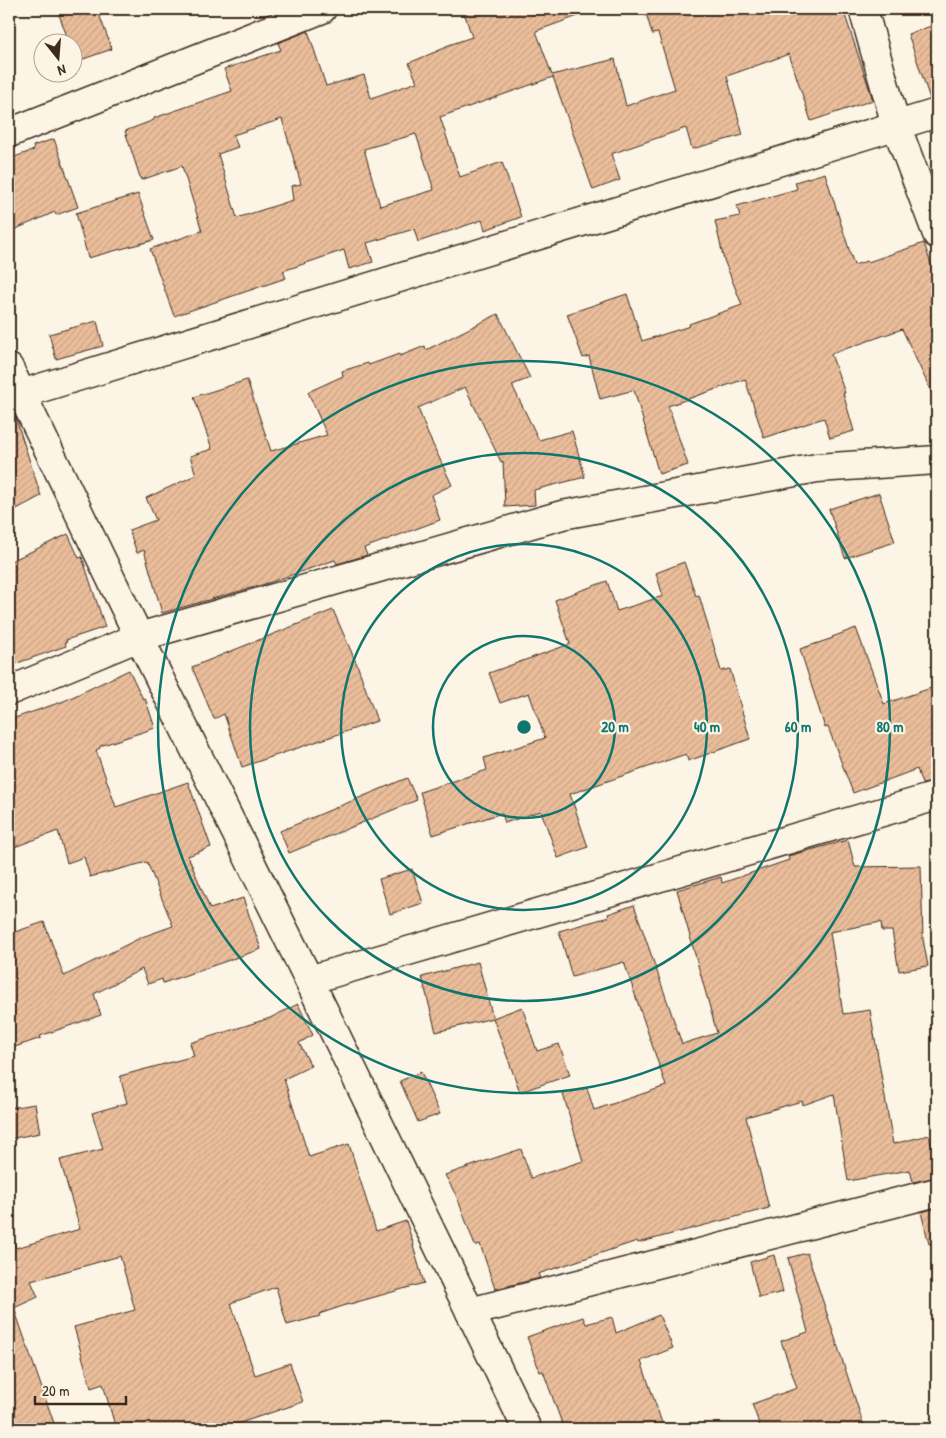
<svg xmlns="http://www.w3.org/2000/svg" width="946" height="1438" font-family="'Patrick Hand',sans-serif">
  <style>
    .building { fill: url(#building-hatch); stroke: #3b2a1e; fill-rule: evenodd }
    .lines { fill: none; stroke-linecap: round; stroke-linejoin: round }
    .minor-casing { stroke: #3b2a1e; stroke-width: 31 }
    .minor { stroke: #fcf5e5; stroke-width: 28 }
    .ring { fill: none; stroke: #0f766e; stroke-width: 2.5 }
    .centre { fill: #0f766e; stroke: #fcf5e5; stroke-width: 2.5 }
    .ring-label { font-size: 15px; text-anchor: middle; font-weight: bold; fill: #0f766e; stroke: #fcf5e5; stroke-width: 4.5; stroke-linejoin: round; paint-order: stroke }
  </style>
  <defs>
    <pattern id="building-hatch" width="6" height="6" patternUnits="userSpaceOnUse" patternTransform="scale(1.25)"><rect width="6" height="6" fill="#ebbe9b"/><path d="M-1 1l2-2M0 6l6-6M5 7l2-2" fill="none" stroke="#caa385"/></pattern>
  </defs>
  <rect width="100%" height="100%" fill="#fcf5e5"/>
  <filter id="ink" filterUnits="userSpaceOnUse"><feTurbulence type="fractalNoise" baseFrequency=".02" numOctaves="2"/><feDisplacementMap in="SourceGraphic" scale="10" xChannelSelector="R" yChannelSelector="G"/><feConvolveMatrix kernelMatrix="1 2 1 2 8 2 1 2 1" color-interpolation-filters="sRGB"/></filter>
  <g filter="url(#ink)">
    <g class="building">
      <polygon points="57,9 97,9 112,49 72,63 72,42 69,42"/>
      <path d="M463,9H589V12L536,31L552,75L615,59L626,106L675,89L658,33L652,34L645,9H843L873,100L811,121L789,54L727,76L743,135L692,149L686,128L611,154L620,180L593,190L553,77L440,117L460,177L502,162L521,217L485,230L482,220L418,242L414,229L367,243L373,262L349,269L344,250L283,271L286,278L174,316L150,249L202,231L182,166L141,180L125,131L154,120V118L232,91L224,69L281,50L278,43L308,31L326,86L364,75L371,98L417,82L409,63L447,47L446,46L472,37ZM282,119L301,184L291,186L293,200L237,218L218,154L238,147L233,135ZM416,134L434,190L380,206L364,149Z"/>
      <polygon points="937,24 937,98 930,99 908,34"/>
      <polygon points="54,139 78,207 56,215 55,212 9,232 9,159 34,150 33,146"/>
      <polygon points="825,173 854,265 867,261 868,262 924,243 937,282 937,404 902,329 831,354 845,393 843,393 854,431 830,438 824,418 764,438 745,379 668,406 688,465 659,474 634,390 600,399 589,356 583,358 567,314 627,294 642,341 690,326 689,324 742,305 724,260 715,221 740,216 737,206 797,189 795,182"/>
      <polygon points="138,194 154,240 88,258 76,213"/>
      <polygon points="498,314 530,378 512,385 539,440 572,431 585,477 534,490 535,505 505,507 503,461 501,462 465,387 418,408 427,432 452,485 431,495 440,520 364,548 367,555 337,564 335,560 265,584 162,613 144,550 137,553 129,530 156,520 146,498 196,475 190,456 212,449 194,397 247,380 271,451 327,435 308,392 343,376 342,371 368,363 369,365 399,354 400,356 425,346 426,350"/>
      <polygon points="97,321 103,346 56,359 49,334"/>
      <polygon points="9,412 13,412 16,419 41,496 9,513"/>
      <polygon points="879,493 895,542 845,558 829,509"/>
      <polygon points="68,534 79,558 82,557 105,627 66,640 67,642 65,642 66,646 9,666 9,562"/>
      <polygon points="684,562 696,596 699,595 721,671 730,669 750,739 688,761 686,754 570,794 588,847 558,858 541,811 505,823 502,813 433,835 420,792 487,770 484,758 545,738 529,693 500,703 489,673 570,644 555,600 607,581 617,611 663,596 656,573"/>
      <polygon points="333,610 358,667 377,721 242,767 224,714 214,719 192,667"/>
      <polygon points="856,628 884,704 937,686 937,781 922,784 917,769 853,793 828,727 825,728 800,649 833,638 832,637"/>
      <polygon points="129,670 143,699 145,698 155,728 100,746 100,748 96,750 116,807 188,782 211,847 188,856 210,909 243,898 261,949 163,983 162,979 148,984 142,969 94,994 101,1015 40,1036 41,1038 9,1049 9,934 44,922 64,976 142,937 173,926 147,862 90,877 84,857 67,863 58,831 9,849 9,720 64,701"/>
      <polygon points="407,778 417,800 289,853 280,831"/>
      <polygon points="848,840 855,867 921,866 923,939 928,966 899,971 892,931 882,931 881,922 830,932 843,1014 870,1010 893,1144 929,1135 937,1165 937,1177 913,1182 910,1170 848,1181 834,1094 803,1105 802,1101 746,1117 769,1208 638,1243 637,1241 538,1274 540,1278 495,1289 480,1244 475,1246 457,1197 445,1175 521,1149 531,1178 583,1161 563,1094 587,1088 594,1110 666,1086 624,962 572,977 559,931 609,917 608,914 634,905 682,1044 717,1033 677,890 721,877 722,883 789,860 788,856"/>
      <polygon points="412,869 423,903 390,914 379,879"/>
      <polygon points="478,962 493,1018 436,1032 422,977"/>
      <polygon points="298,1004 313,1035 299,1043 311,1066 284,1079 309,1157 349,1144 376,1231 406,1221 414,1246 413,1246 424,1283 343,1306 319,1314 320,1316 287,1325 276,1287 231,1303 255,1375 290,1363 303,1402 222,1429 116,1429 103,1384 91,1388 74,1327 135,1310 120,1256 31,1281 38,1297 14,1308 56,1429 9,1429 9,1230 16,1248 80,1229 60,1160 103,1149 92,1113 127,1103 120,1076 194,1056 190,1043 270,1018"/>
      <polygon points="522,1007 537,1051 559,1044 570,1075 520,1092 493,1018"/>
      <polygon points="421,1072 440,1114 418,1122 400,1081"/>
      <polygon points="35,1104 40,1133 9,1139 9,1108"/>
      <polygon points="937,1208 937,1243 929,1244 921,1212"/>
      <polygon points="807,1253 865,1429 761,1429 752,1404 797,1388 781,1341 808,1332 788,1258"/>
      <polygon points="774,1255 783,1292 759,1298 750,1262"/>
      <polygon points="659,1315 673,1348 641,1361 664,1429 564,1429 543,1371 540,1372 527,1337 583,1317 586,1324 612,1317 616,1333"/>
    </g>
    <g class="lines">
      <g class="minor-casing">
        <g id="minor">
          <polyline points="863,9 896,125 937,234"/>
          <polyline points="9,133 322,9"/>
          <polyline points="9,368 139,637 309,980 527,1429"/>
          <polyline points="21,394 937,113"/>
          <polyline points="9,691 139,637 562,515 817,468 937,460"/>
          <polyline points="309,980 937,796"/>
          <polyline points="470,1312 937,1192"/>
        </g>
      </g>
      <use href="#minor" class="minor"/>
    </g>
  </g>
  <g class="ring">
    <circle cx="524" cy="727" r="91"/>
    <circle cx="524" cy="727" r="183"/>
    <circle cx="524" cy="727" r="274"/>
    <circle cx="524" cy="727" r="366"/>
  </g>
  <circle cx="524" cy="727" r="8" class="centre"/>
  <g class="ring-label">
    <text x="615" y="732">20 m</text>
    <text x="707" y="732">40 m</text>
    <text x="798" y="732">60 m</text>
    <text x="890" y="732">80 m</text>
  </g>
  <rect width="946" height="1438" fill="none" stroke="#fcf5e5" stroke-width="30"/>
  <rect x="15" y="15" width="916" height="1408" fill="none" stroke="#3b2a1e" stroke-width="2" filter="url(#ink)"/>
  <g transform="translate(58 58) rotate(163)"><circle r="24" fill="#fcf5e5" stroke="#afa495"/>
  <path d="M0-4L9 19L0 12L-9 19Z" fill="#3b2a1e"/>
  <text y="-8" font-size="14" font-weight="bold" text-anchor="middle" fill="#3b2a1e">N</text>
  </g>
  <path d="M35 1396v8h91v-8" fill="none" stroke="#3b2a1e" stroke-width="2.5"/>
  <text x="42" y="1396" font-size="15" fill="#3b2a1e" stroke="#fcf5e5" stroke-width="4" paint-order="stroke">20 m</text>
</svg>
